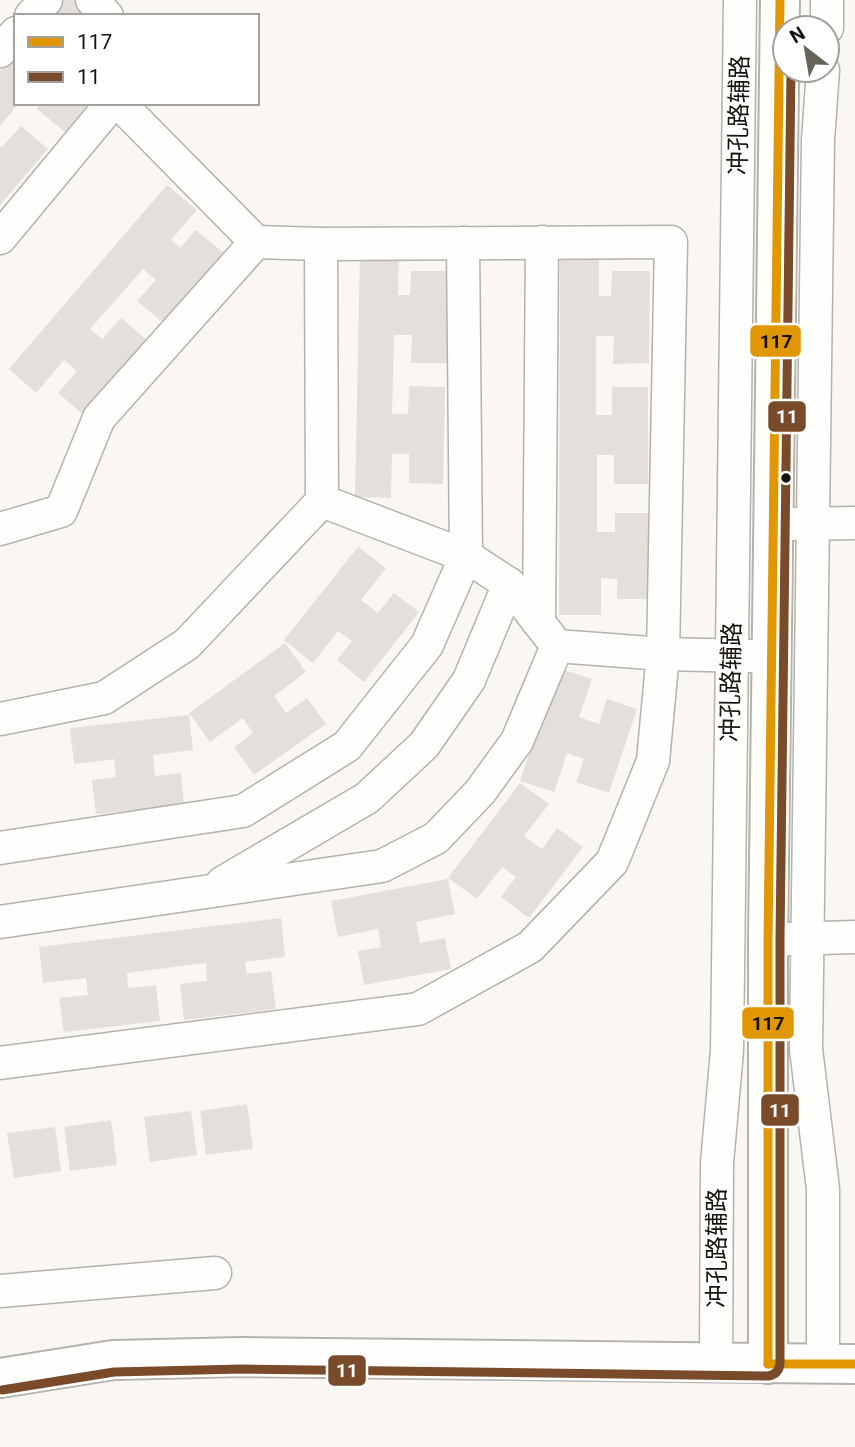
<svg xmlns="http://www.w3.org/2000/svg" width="855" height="1447" font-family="Roboto,'Noto Sans SC',sans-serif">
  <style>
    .building { fill: #e4dedd }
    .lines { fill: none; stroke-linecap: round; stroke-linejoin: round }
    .minor-casing { stroke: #b5b1ab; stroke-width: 35 }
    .major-casing { stroke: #b5b1ab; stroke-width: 42 }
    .minor { stroke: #fefefd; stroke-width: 32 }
    .major { stroke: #fefefd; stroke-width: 38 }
    .bus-1-casing { stroke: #fff; stroke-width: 14 }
    .bus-2-casing { stroke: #fff; stroke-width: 14 }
    .bus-1 { stroke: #e19701; stroke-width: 9 }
    .bus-2 { stroke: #7a4b2a; stroke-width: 9 }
    .bus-dot { fill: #18130c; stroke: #fff; stroke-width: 2.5 }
    .labels { text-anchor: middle; stroke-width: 5; stroke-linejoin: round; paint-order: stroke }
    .street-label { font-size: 24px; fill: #18130c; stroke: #fff }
    .line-badge { stroke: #fff; stroke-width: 2.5 }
    .badge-label { font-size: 19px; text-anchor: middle; font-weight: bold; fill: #fff }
    .pale-badge-label { font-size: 19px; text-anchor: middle; font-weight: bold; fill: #111 }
  </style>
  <rect width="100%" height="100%" fill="#faf7f2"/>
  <g class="building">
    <polygon points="60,0 75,0 94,16 46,16"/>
    <polygon points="16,52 16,103 19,103 0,126 0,70"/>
    <polygon points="42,103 89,103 65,132 37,109"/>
    <polygon points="21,126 48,149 0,205 0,145 2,147"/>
    <polygon points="167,185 197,210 171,240 180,248 196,230 225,254 165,324 137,301 156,280 143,269 90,329 102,339 121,318 148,341 84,415 58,393 77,371 64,360 36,393 9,369"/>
    <polygon points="360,255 399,255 398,295 410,295 411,271 449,271 447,363 411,363 412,335 394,335 392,414 408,414 409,386 445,387 443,484 409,483 409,454 392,454 391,498 355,497"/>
    <polygon points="560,257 599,257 599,296 611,296 612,271 650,271 649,363 613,364 614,336 596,336 596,415 612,415 612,387 648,387 648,484 614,484 614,455 597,455 597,532 615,532 615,513 651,513 651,599 617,599 617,579 601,578 601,615 559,615"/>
    <polygon points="358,547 386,568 361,600 378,613 394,593 419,612 364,682 337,660 352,641 338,631 313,663 284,640"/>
    <polygon points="285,643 306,672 274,696 286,713 307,698 326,724 254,775 234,747 253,733 243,718 210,742 189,713"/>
    <polygon points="558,668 592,679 579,717 599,724 607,699 637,709 609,793 576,782 584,759 567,753 554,792 520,781"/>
    <polygon points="189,715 193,750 153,755 155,776 181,773 184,805 96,814 92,780 116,777 114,759 74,764 70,728"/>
    <polygon points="520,783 549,804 524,836 542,849 557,828 583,847 529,918 501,897 516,877 502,867 477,899 448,878"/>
    <polygon points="448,879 455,914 416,922 420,943 445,938 451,969 364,985 358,951 381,947 378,929 338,937 331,901"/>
    <polygon points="281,918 285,957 245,962 247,974 271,971 276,1009 184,1020 180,984 207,981 206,963 127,973 128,988 156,985 160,1021 64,1032 59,998 88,995 86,978 43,983 39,947"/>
    <polygon points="247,1104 253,1149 206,1155 200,1111"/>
    <polygon points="191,1111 197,1155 150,1162 144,1117"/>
    <polygon points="111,1120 117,1165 70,1171 64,1127"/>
    <polygon points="55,1127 61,1171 14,1178 7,1133"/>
  </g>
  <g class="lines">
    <g class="minor-casing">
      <g id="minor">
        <polyline points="92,0 107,16"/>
        <polyline points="31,16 46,0"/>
        <polyline points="827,28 827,0"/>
        <polyline points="0,51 16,33"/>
        <polyline points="823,70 818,140 806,1049 823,1189 823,1364"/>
        <polyline points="119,103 256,242"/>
        <polyline points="0,238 112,103"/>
        <polyline points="322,501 466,556 509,584 557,646 663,654 751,656"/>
        <polyline points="793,524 855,523"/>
        <polyline points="0,529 61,511 99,418 256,242 321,244 671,242 663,654 653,761 612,862 530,947 418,1009 0,1063"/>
        <polyline points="539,623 542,242"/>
        <polyline points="0,719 104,698 187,644 322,501 321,244"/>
        <polyline points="0,848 243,811 347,746 427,645 466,556 463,243"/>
        <polyline points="222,883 367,798 424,745 469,680 509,584"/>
        <polyline points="0,922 382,866 436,838 480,792 517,741 557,646"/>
        <polyline points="787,939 855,937"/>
        <polyline points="0,1291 215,1273"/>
        <polyline points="716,1363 717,1163 727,1051 740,0"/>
      </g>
    </g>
    <g class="major-casing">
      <g id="major">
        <polyline points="768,1364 768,939 780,0"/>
        <polyline points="0,1378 113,1360 242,1357 855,1364"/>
      </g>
    </g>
    <use href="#minor" class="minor"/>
    <use href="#major" class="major"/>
    <g class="bus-1-casing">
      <g id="bus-1">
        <polyline points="768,1364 768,939 780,0"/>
        <polyline points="768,1364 855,1364"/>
      </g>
    </g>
    <g class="bus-2-casing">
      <path id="bus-2" d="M2,1390L114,1372L242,1369L768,1376C775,1375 779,1371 780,1364V939L791,70"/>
    </g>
    <use href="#bus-1" class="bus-1"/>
    <use href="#bus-2" class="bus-2"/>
  </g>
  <circle class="bus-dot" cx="786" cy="478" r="6"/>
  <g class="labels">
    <g class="street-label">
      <text transform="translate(739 115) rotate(-89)" y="8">冲孔路辅路</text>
      <text transform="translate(731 682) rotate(-89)" y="8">冲孔路辅路</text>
      <text transform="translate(717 1248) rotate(-90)" y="8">冲孔路辅路</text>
    </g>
  </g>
  <g class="line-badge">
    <rect x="749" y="324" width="53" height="34" rx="7" fill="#e19701"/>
    <rect x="767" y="400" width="40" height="33" rx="7" fill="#7a4b2a"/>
    <rect x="741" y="1006" width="54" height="34" rx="7" fill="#e19701"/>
    <rect x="760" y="1093" width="40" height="34" rx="7" fill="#7a4b2a"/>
    <rect x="327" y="1354" width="40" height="33" rx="7" fill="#7a4b2a"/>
  </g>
  <g class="badge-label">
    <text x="787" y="423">11</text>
    <text x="780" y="1117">11</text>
    <text x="347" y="1377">11</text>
  </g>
  <g class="pale-badge-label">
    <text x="776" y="348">117</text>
    <text x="768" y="1030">117</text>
  </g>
  <rect x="14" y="14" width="245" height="91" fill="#ffffff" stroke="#a3a19e" stroke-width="2"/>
  <rect x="28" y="37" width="35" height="10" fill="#e19701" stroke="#a3a19e" stroke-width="2"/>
  <text x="77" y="49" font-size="21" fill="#18130c">117</text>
  <rect x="28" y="72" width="35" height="10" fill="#7a4b2a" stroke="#a3a19e" stroke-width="2"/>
  <text x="77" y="84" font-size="21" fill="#18130c">11</text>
  <g transform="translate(806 49) rotate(329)"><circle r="33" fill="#ffffff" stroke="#a3a19e" stroke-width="2"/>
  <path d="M0-5L12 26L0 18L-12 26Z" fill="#67635c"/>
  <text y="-10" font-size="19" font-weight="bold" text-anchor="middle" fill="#18130c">N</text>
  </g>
</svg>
